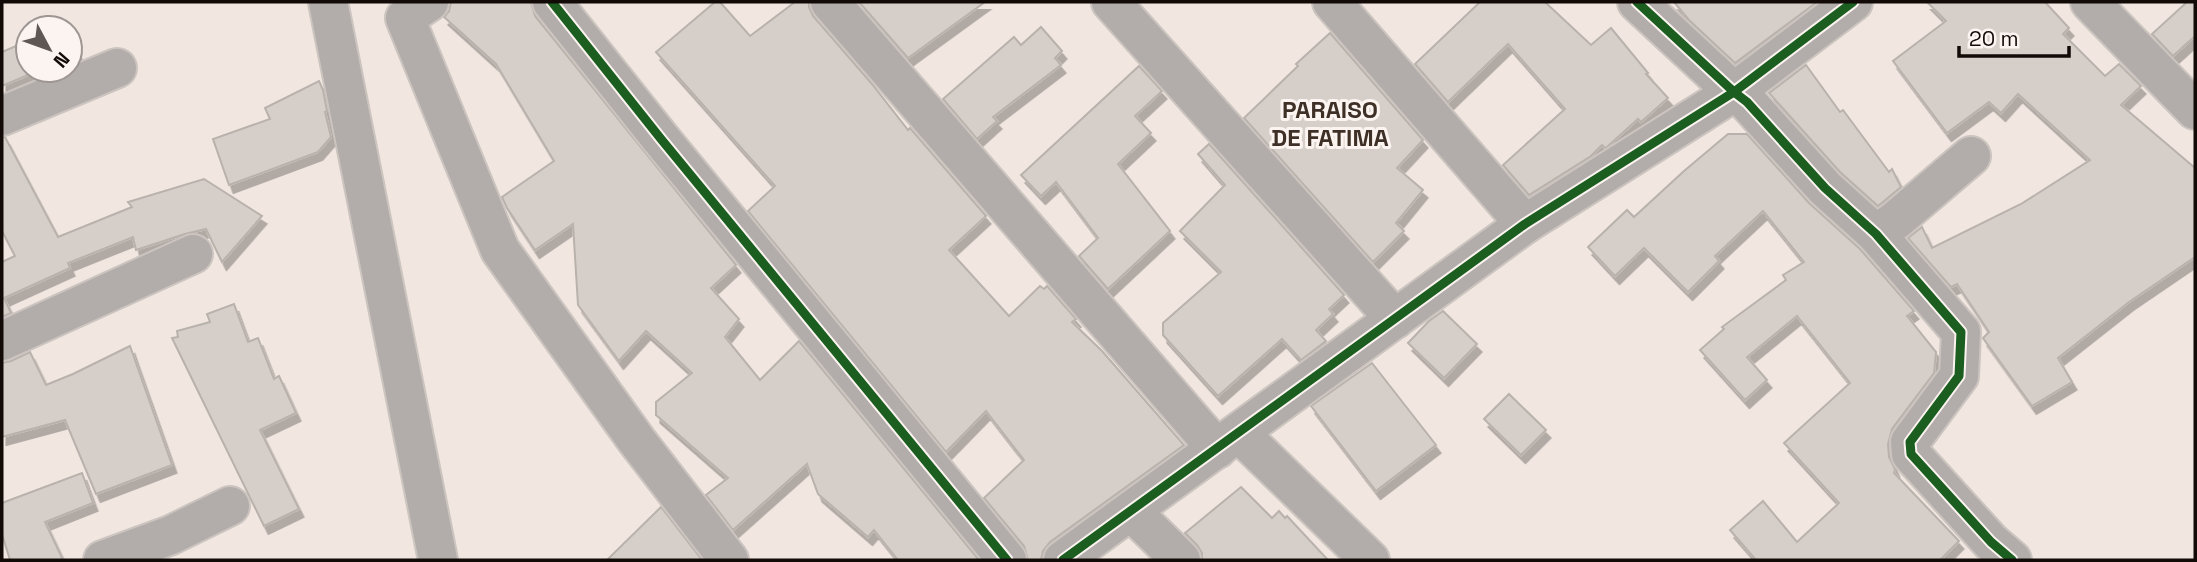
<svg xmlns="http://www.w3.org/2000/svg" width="2197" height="562" font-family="'Space Grotesk',sans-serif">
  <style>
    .building { fill: #d6cfc9; stroke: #b9b2ac; stroke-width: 2; filter: url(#shadow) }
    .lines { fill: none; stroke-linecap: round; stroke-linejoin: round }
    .street-casing { stroke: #cbc4bf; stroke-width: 42 }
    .street { stroke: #b2acaa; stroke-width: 38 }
    .cycleway-casing { stroke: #fcf4f0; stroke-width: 13 }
    .cycleway { stroke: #1b5e20; stroke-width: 9 }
    .labels { text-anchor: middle; stroke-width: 6; stroke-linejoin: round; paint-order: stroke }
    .neighbourhood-label { font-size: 24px; font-weight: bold; fill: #3f3027; stroke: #fcf4f0 }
  </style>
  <defs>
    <filter id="shadow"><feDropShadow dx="4.5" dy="8" stdDeviation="0" flood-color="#0004"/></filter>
  </defs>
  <rect width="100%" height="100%" fill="#f1e6e0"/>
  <g class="building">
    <polygon points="451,2 531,2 535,16 736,265 711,288 739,319 725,337 760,380 799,341 979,560 898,560 874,530 868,537 818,494 807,464 733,530 706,495 728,478 656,415 656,402 692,373 646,331 619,361 578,305 573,224 535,250 507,208 502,197 554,161 496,64 444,17 449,11"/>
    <polygon points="715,2 720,2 750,36 795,2 809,2 809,7 813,16 872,84 908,130 910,128 986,216 949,250 1009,316 1040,286 1044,289 1047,286 1076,319 1072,322 1102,351 1184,445 1050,542 1043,551 1041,560 1028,560 1024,546 984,498 1024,460 986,411 946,452 748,211 775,186 656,52"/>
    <polygon points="859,2 985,2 908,58"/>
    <polygon points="1480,2 1545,2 1591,45 1611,28 1648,73 1646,74 1668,98 1641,122 1638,119 1608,146 1605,148 1602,145 1591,156 1529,195 1503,165 1565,109 1508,44 1448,102 1415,64"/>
    <polygon points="1674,2 1817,2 1735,63 1689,20"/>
    <polygon points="1927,2 2045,2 2069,28 2063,34 2105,76 2119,64 2141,86 2121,105 2195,168 2195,257 2129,302 2058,358 2072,382 2032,406 1983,338 1989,332 1957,284 1951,287 1908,238 1922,227 1932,248 2021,204 2090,160 2018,94 2001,113 1989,102 1947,133 1893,61 1946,21"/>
    <polygon points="2187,2 2195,2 2195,36 2173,56 2152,34"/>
    <polygon points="1041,27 1062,51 1055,58 1061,65 993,117 997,121 977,139 943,99 1014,37 1021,45"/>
    <polygon points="1330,33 1423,140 1397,168 1423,190 1396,223 1404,231 1373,262 1244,118 1298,66 1296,64"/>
    <polygon points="70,34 78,54 70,57"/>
    <polygon points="28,41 28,70 40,70 2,86 2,52"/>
    <polygon points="1806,65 1840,112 1843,110 1889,172 1892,169 1901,187 1878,206 1840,172 1769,93"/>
    <polygon points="1139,66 1162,91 1135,116 1151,133 1118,164 1170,231 1108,289 1079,256 1098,238 1056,182 1041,196 1021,175"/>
    <polygon points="319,81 323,90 327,111 325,112 331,137 318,152 229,185 213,139 270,119 265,108"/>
    <polygon points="1728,134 1747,134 1809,203 1860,249 1914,311 1907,316 1936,352 1934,373 1892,429 1888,444 1889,457 1895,469 1894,473 1959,541 1940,560 1756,560 1730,530 1763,501 1797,542 1839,503 1784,443 1850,383 1797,316 1747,357 1767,380 1745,400 1700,350 1724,329 1722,327 1786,280 1783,275 1804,262 1763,211 1715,256 1719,261 1688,292 1644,248 1615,276 1588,247 1627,210 1634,217 1684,171"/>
    <polygon points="2,137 5,137 58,237 132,207 128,202 204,179 262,216 222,262 206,229 185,234 136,250 133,237 68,263 70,268 4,298 11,313 2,317 2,262 15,256 2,231"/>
    <polygon points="1209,144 1344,295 1329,309 1333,314 1316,330 1326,341 1301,360 1282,339 1218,396 1163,335 1163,323 1221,272 1180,231 1225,185 1198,154"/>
    <polygon points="234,304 248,342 258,338 274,379 279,376 296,413 260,430 299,509 264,526 172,338 178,337 177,331 210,322 207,314"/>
    <polygon points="1443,311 1477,344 1444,378 1408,343 1429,321"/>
    <polygon points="130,346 172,465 96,494 65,420 2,437 2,363 11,361 30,352 46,385 73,374"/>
    <polygon points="1372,363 1436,445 1376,491 1311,406"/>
    <polygon points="1509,394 1546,430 1521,455 1484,419"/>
    <polygon points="82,473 93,503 45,522 63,560 10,560 2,534 2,503"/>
    <polygon points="1241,487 1272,518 1279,511 1285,518 1287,516 1328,560 1202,560 1202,553 1197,545 1185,533"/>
    <polygon points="661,507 702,560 607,560"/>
  </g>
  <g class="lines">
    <g class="street-casing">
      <g id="street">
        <polyline points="328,2 438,560"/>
        <polyline points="429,2 405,18 500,250 637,441 729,560"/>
        <polyline points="552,2 661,139 1007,560"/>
        <polyline points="830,2 1217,449"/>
        <polyline points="1111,2 1395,319"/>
        <polyline points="1332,2 1525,224"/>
        <polyline points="1637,2 1734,92 1747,102 1825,188 1876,234 1961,332 1959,376 1910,442 1911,454 1991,542 2012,560"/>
        <polyline points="2090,2 2195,110"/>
        <polyline points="2,116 117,68"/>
        <polyline points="1876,234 1896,220 1971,156"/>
        <polyline points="2,341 193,254"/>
        <polyline points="1239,433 1370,560"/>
        <polyline points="1131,511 1181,560"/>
        <polyline points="103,560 171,535 230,506"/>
        <polyline points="1063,560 1525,224 1734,92 1853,2"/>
      </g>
    </g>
    <use href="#street" class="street"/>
    <g class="cycleway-casing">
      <g id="cycleway">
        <polyline points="552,2 661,139 1007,560"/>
        <polyline points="1637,2 1734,92 1747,102 1825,188 1876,234 1961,332 1959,376 1910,442 1911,454 1991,542 2012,560"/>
        <polyline points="1063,560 1525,224 1734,92 1853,2"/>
      </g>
    </g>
    <use href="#cycleway" class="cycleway"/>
  </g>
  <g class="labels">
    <g class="neighbourhood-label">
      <text x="1330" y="118">PARAISO<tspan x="1330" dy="28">DE FATIMA</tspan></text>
    </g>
  </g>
  <rect width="2197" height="562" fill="none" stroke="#110a07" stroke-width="7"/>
  <g transform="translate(49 49) rotate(131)"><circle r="33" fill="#fcf4f0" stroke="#9e9693" stroke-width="2"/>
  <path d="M0-5L12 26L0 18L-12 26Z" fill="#5f5753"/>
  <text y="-10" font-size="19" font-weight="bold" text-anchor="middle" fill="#110a07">N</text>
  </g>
  <path d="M1959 46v10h110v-10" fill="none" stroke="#110a07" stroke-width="3.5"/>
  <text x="1969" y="46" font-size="21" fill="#110a07" stroke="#fcf4f0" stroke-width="5" paint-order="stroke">20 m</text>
</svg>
